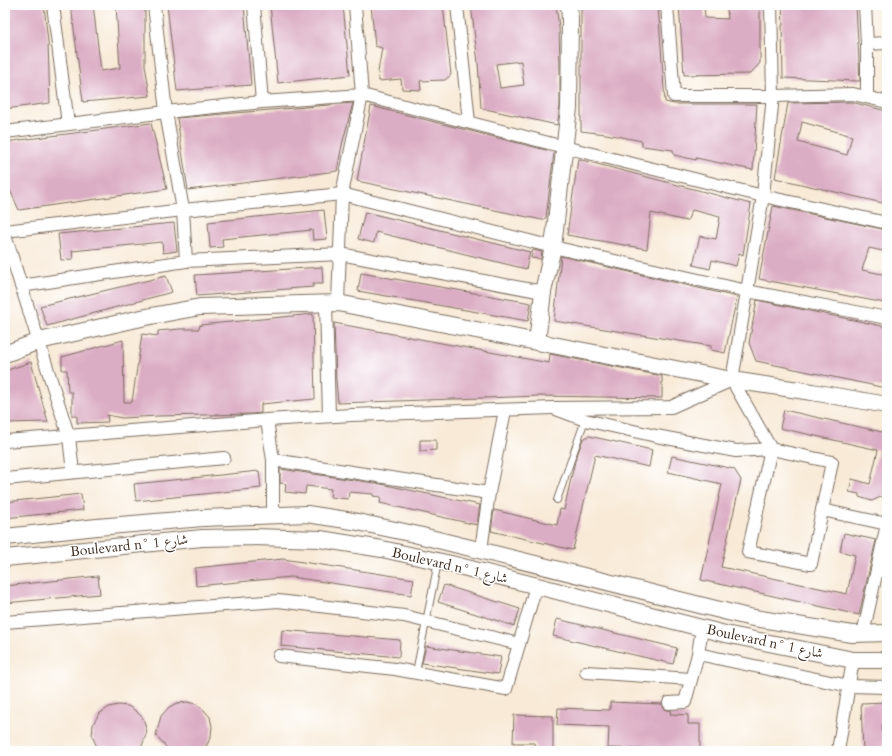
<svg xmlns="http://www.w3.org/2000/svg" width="892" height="756" font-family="Cardo,Amiri,serif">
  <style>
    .building { fill: #dbadc4; fill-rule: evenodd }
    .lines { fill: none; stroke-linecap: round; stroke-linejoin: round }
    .lane-casing { stroke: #7d6d5f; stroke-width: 8 }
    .street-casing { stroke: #7d6d5f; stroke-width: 14 }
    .secondary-casing { stroke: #7d6d5f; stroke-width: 18 }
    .lane { stroke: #fff; stroke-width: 6 }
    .street { stroke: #fff; stroke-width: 12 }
    .secondary { stroke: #fff; stroke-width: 16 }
    .labels { text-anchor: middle; stroke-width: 3; stroke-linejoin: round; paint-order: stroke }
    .street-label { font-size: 14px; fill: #3b2a1e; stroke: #fff }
  </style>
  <rect width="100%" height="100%" fill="#fff"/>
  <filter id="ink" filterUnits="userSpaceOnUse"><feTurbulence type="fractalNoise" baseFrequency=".025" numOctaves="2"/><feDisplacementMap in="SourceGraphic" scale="8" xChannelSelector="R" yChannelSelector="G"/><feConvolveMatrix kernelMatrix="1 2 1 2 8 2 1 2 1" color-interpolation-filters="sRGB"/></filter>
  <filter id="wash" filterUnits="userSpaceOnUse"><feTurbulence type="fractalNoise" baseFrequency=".012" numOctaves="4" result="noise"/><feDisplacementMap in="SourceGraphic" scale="16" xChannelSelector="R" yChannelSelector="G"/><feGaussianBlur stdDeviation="0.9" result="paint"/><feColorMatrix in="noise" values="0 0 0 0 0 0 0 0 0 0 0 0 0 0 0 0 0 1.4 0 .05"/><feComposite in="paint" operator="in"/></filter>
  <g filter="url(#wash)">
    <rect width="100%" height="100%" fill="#f8ead7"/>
    <g id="blocks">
      <g class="building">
        <polygon points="5,5 44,5 48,42 50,103 5,109"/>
        <polygon points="71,5 93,5 101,71 120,68 116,5 145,5 145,65 150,96 83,102"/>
        <polygon points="167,5 244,5 251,85 177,91"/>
        <polygon points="270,5 343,5 350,75 278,83"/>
        <polygon points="371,5 443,5 451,75 445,80 420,81 421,90 402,89 401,79 379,81 378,72 382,48 375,46"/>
        <path d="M471,5H556L559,27L560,66V107L557,125L481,108L478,63ZM521,61L524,85L500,88L496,64Z"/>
        <polygon points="581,5 658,5 665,102 674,104 757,104 753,170 696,158 696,160 674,155 673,150 642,146 642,141 606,134 581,131"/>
        <polygon points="679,5 704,5 705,18 728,19 727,9 739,9 738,5 760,5 760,63 750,74 684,75"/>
        <polygon points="782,5 856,5 860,81 783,78 782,25 783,25"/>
        <path d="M851,102L887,111V204L775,178L788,103ZM802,122L852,136L847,155L798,142Z"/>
        <polygon points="353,103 342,145 337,171 188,190 177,118"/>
        <polygon points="371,106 554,152 546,218 542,220 357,181"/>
        <polygon points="151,123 167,189 19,210 5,179 5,142"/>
        <polygon points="578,159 751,204 743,255 739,253 736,266 712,260 710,269 693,265 700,236 716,239 720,217 692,210 687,221 651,213 647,249 567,235"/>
        <polygon points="773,206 887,230 887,252 869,248 862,270 887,275 887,295 885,303 759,279"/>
        <polygon points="324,210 327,239 313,240 312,230 222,239 223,247 210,248 208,222"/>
        <polygon points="365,212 530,252 526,269 376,232 374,243 358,239"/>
        <polygon points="174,223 177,251 163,253 162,242 72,251 73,259 61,260 58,234"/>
        <polygon points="533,250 542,252 541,259 531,258"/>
        <polygon points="561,256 737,297 725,353 711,350 711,346 554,321"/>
        <polygon points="322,267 323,284 313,284 313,287 197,296 195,275"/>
        <polygon points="361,273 531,303 528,321 358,291"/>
        <polygon points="166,276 172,292 47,326 40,306"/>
        <polygon points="757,300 887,327 887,386 881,387 756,361 749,343"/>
        <polygon points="313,314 315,399 261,404 261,413 251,414 158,416 122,418 107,415 108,422 77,423 77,416 72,416 72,392 68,392 67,370 62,370 62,357 123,340 124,402 132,402 142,334 158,336 158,331 180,329 199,329 200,325"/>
        <polygon points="334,323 549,363 550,354 662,376 662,398 540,396 338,403 336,380"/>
        <polygon points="31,362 48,422 5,423 5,371"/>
        <polygon points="784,410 882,432 883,430 887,430 887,485 885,495 872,501 859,497 859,494 849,492 852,479 870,484 878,450 780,428"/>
        <polygon points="589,436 652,450 649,467 595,455 573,550 491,531 494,510 557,525 560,509 564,510 575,461 583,439"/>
        <polygon points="420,440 436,440 436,450 420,451"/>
        <polygon points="672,456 734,469 741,480 721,567 847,594 855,555 840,551 844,533 876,540 859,615 701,580 722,484 668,472"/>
        <polygon points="280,469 381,484 480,505 477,525 380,503 381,497 373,496 373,494 349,492 348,499 330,497 331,489 306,486 305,494 285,492 286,484 280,483"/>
        <polygon points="259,471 261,488 136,501 134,484"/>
        <polygon points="81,494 83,510 5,518 5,502"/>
        <polygon points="283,559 414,579 411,595 291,577 196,586 195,568"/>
        <polygon points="98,576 100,594 5,603 5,586"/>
        <polygon points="444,585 520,609 514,626 438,602"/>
        <polygon points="557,619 677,648 673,664 553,636"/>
        <polygon points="282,630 400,640 399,657 281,646"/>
        <polygon points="426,646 501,657 498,674 422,663"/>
        <polygon points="187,702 196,704 204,710 210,717 212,727 211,736 207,745 199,751 171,751 168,749 156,735 161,716 169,707 177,703"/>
        <polygon points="610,702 662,704 665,710 671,710 670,714 688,715 688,724 700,724 700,751 608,748 609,727 557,725 558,708 610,710"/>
        <polygon points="887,702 887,725 882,725 884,751 863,751 861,703"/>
        <polygon points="118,705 128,706 136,711 143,718 147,732 142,746 138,751 101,751 97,747 92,736 93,724 99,714 109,707"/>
        <polygon points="514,715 553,716 553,751 536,751 535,743 513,743"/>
      </g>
    </g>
  </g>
  <g filter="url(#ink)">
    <use href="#blocks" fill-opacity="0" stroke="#7d6d5f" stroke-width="1"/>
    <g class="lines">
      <g class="lane-casing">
        <g id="lane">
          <polyline points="557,500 585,420"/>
          <polyline points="416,672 438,562"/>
        </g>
      </g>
      <g class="street-casing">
        <g id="street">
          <polyline points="53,5 68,124"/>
          <polyline points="154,5 166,112 183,210 186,261"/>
          <polyline points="254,5 262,102"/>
          <polyline points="457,5 469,122"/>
          <polyline points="667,5 674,96 773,96 853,94 887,102"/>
          <polyline points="865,5 867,44 867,97"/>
          <polyline points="867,44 887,43"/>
          <polyline points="5,132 166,112 262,102 362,95 564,147 763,196 887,223"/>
          <polyline points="5,231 183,210 342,194 553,247 747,291 887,318"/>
          <polyline points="5,235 69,437 73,472"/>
          <polyline points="21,286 186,261 340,254 543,292"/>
          <polyline points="338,303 342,194 362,95 355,5"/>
          <polyline points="326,304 329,416"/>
          <polyline points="553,408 585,420 656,436 736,451 771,449 832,462 811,564 748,552 771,449 732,380 763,196 773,96 771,5"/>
          <polyline points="267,420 273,460 489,493 505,410"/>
          <polyline points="5,441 267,420 352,415 553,408 671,407 732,380"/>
          <polyline points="273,460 273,515"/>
          <polyline points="5,479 224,458"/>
          <polyline points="822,510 887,524 863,634"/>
          <polyline points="481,550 489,493"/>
          <polyline points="5,622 278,601 404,616 519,644"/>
          <polyline points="698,654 702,628"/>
          <polyline points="279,656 395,669 506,689 536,586"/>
          <polyline points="586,672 691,679"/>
          <polyline points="669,703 685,702 698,654 849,686 887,687"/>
          <polyline points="838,751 853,660"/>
        </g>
      </g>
      <g class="secondary-casing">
        <g id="secondary">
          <polyline points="537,342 543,292 553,247 569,108 570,19 569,5"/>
          <polyline points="5,354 39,341 146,317 200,307 338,303 732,380 812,392 887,405"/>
          <polyline points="5,537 97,527 203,518 307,514 353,521 414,534 748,617 852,634 887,633"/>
          <polyline points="5,558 202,538 254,537 320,539 382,549 451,564 725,634 853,660 887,660"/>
        </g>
      </g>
      <use href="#lane" class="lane"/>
      <use href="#street" class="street"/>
      <use href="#secondary" class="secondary"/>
    </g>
  </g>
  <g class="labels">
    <g class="street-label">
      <text transform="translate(129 545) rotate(-6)" y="5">Boulevard n° شارع 1</text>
      <text transform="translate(450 565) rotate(13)" y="5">Boulevard n° شارع 1</text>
      <text transform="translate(765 641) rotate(12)" y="5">Boulevard n° شارع 1</text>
    </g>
  </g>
  <rect width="892" height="756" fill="none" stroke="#fff" stroke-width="20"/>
</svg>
